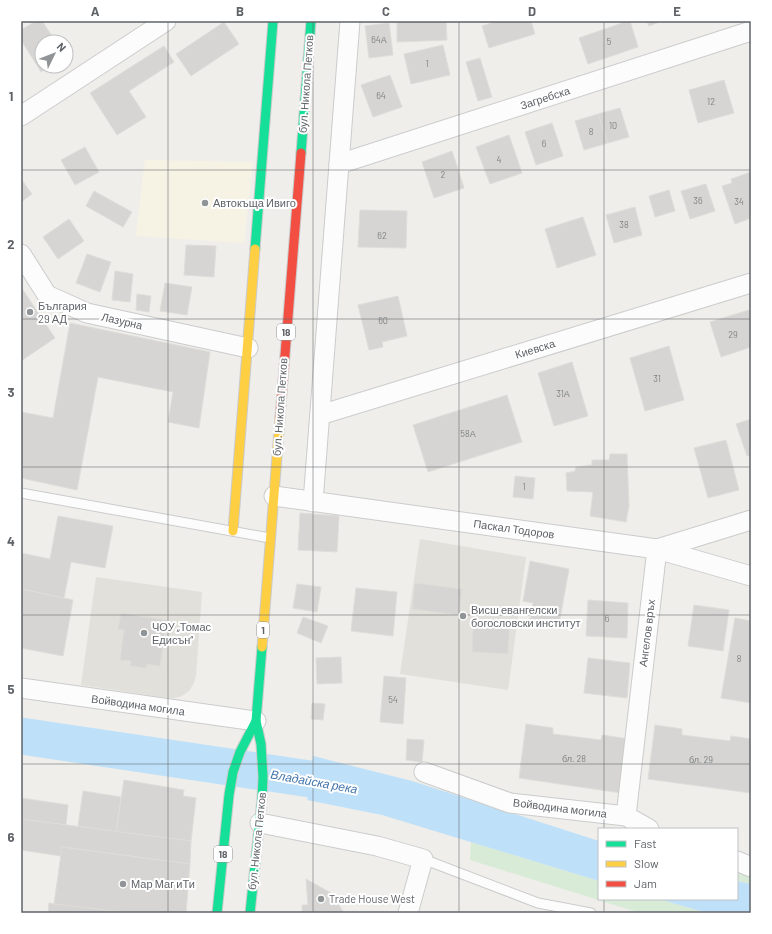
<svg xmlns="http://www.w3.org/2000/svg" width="772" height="934" font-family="Barlow,sans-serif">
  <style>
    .commercial { fill: #f7f3e4 }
    .education { fill: #e2e0da }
    .green { fill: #d8ebd6 }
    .water { fill: #bfe0f9 }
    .pier { fill: #efeeea }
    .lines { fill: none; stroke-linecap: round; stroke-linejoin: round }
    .river { stroke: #bfe0f9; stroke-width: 37 }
    .building { fill: #d6d5d3; stroke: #deddd9 }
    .lane-casing { stroke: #cbcccc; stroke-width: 11 }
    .street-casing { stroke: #cbcccc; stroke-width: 21 }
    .fast-casing { stroke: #cacacb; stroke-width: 11 }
    .slow-casing { stroke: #cacacb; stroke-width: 11 }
    .jam-casing { stroke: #cacacb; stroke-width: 11 }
    .lane { stroke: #fdfcfc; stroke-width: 9 }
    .street { stroke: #fdfcfc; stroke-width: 19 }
    .fast { stroke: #16e098; stroke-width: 9 }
    .slow { stroke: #ffcf43; stroke-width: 9 }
    .jam { stroke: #f24e42; stroke-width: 9 }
    .grid { fill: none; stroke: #5f6368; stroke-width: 1; stroke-opacity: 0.55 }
    .poi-dot { fill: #919496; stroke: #fff; stroke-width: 1.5 }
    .labels { text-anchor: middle; stroke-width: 4; stroke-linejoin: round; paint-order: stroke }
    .number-label { font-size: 9px; fill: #7e8184 }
    .shield { fill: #fff; stroke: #8f9295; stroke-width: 1 }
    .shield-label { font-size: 10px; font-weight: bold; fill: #5f6368 }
    .street-label { font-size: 11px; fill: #5f6368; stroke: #fff }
    .poi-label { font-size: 11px; fill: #5f6368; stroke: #fff; text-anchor: start }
    .water-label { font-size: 12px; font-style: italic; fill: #4174aa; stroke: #fff }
    .neatline { fill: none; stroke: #5f6368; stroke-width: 1.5 }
    .grid-label { font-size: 13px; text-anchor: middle; font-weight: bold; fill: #5f6368 }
  </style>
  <rect width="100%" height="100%" fill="#efeeea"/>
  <polygon class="commercial" points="145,160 253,162 244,243 136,236"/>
  <g class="education">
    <polygon points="420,539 526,557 508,690 400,674"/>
    <polygon points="96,577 202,592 196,675 194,683 189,691 182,696 175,698 168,698 81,685"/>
  </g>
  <g class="green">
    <polygon points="471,842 599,881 599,899 659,899 707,913 640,913 470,860"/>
    <polygon points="737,861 751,867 751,884 737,881"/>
  </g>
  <g class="water">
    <polygon points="313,756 412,781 599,841 599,881 382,815 307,800"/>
    <polygon points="737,881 751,884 751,913 707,913 659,899 737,899"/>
  </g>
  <polygon class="pier" points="312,754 313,754 307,802 305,800"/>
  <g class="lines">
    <polyline class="river" points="21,736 310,779 360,790"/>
  </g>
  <g class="building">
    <polygon points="36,21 42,21 56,42 42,42 42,66 50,66 41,72 21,40 21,30"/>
    <polygon points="397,21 446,21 447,40 397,42"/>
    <polygon points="497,21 531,21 535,34 489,48 482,26"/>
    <polygon points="628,21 630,21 638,47 588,64 579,38"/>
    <polygon points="647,21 662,21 649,26"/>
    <polygon points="224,22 239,44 191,76 176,54"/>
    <polygon points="389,23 393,55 369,58 365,26"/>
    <polygon points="443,45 450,75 411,84 404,54"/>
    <polygon points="164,46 174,62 129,91 146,117 117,135 90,93"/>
    <polygon points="480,58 492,97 478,101 466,62"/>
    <polygon points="390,75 402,107 373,117 361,85"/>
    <polygon points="724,80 734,113 698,123 689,90"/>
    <polygon points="620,108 629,137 608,143 598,114"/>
    <polygon points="598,114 608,143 584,150 575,121"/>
    <polygon points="552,123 563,156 536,165 525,132"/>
    <polygon points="509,135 522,173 490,184 476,147"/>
    <polygon points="85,147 99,172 75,185 61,160"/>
    <polygon points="452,151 464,188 434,198 422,162"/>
    <polygon points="751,172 751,218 735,224 722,186 732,183 731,179"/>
    <polygon points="21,179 32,194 21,202"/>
    <polygon points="706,184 715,211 690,219 681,191"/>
    <polygon points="669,190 675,211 655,217 649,196"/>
    <polygon points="94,191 132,212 123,227 86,206"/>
    <polygon points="635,207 642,235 614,243 606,215"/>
    <polygon points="360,210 407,211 406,248 358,247"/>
    <polygon points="583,217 596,255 557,268 545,229"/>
    <polygon points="69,219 84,241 58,259 43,237"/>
    <polygon points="186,245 216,246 214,277 184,275"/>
    <polygon points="87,254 111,262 100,292 76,283"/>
    <polygon points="115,271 133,274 130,302 112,300"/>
    <polygon points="165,283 192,287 187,315 160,311"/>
    <polygon points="21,287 55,338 21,361"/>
    <polygon points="137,294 151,296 149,312 136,310"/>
    <polygon points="398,296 407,336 382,342 383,347 369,350 358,305"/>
    <polygon points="749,310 751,314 751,347 721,357 710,322"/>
    <polygon points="70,323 210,352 199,428 168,422 173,392 98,377 77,490 21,478 21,412 53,418"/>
    <polygon points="669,346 684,400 645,411 630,358"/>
    <polygon points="572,362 588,416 554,426 538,373"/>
    <polygon points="507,395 522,442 428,472 413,425"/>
    <polygon points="751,419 751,455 747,456 736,424"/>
    <polygon points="726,440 739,490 708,498 694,448"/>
    <polygon points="610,454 627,454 629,506 626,522 590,516 593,492 567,491 566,473 575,471 576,467 592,465 592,460 609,460"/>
    <polygon points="515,476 535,478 533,499 513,497"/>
    <polygon points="300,513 339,516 337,552 298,550"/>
    <polygon points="58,516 113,526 105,568 71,562 64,598 21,589 21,553 50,559"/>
    <polygon points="530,561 569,569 559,624 530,619 533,603 523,601"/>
    <polygon points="415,583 462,589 459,615 412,609"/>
    <polygon points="297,584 321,587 317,612 293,608"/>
    <polygon points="356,588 397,592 393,636 351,631"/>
    <polygon points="21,589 73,600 63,656 21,648"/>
    <polygon points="588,600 628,603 627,638 586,636"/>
    <polygon points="694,605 729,610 723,651 688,646"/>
    <polygon points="121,613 167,620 160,666 147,664 147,668 130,666 131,661 120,660 124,630 118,629"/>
    <polygon points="303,617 328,626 321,643 297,633"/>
    <polygon points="735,618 751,621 751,703 721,698"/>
    <polygon points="473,620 510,622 508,654 472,652"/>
    <polygon points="341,657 342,683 317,684 316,658"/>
    <polygon points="588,658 630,663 627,698 584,693"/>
    <polygon points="384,676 406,678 403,724 380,722"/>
    <polygon points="312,703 325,704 323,720 311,719"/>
    <polygon points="526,724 553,728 553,734 601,740 602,735 629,739 621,793 519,778"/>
    <polygon points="655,725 682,729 682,735 730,741 731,736 751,739 751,793 648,779"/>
    <polygon points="407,739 424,740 422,762 406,760"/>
    <polygon points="124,780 184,790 183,796 196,798 191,841 116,832"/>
    <polygon points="83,791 121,797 116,832 78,826"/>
    <polygon points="21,798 68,805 66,825 21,819"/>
    <polygon points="21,819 191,841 190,864 62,847 61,856 21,850"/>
    <polygon points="62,847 190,864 186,913 133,913 54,904"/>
    <polygon points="306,879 331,893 344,913 302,913 302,905 308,905"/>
    <polygon points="49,903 54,904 133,913 48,913"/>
  </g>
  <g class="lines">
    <g class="lane-casing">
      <g id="lane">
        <polyline points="21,493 270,538"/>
        <polyline points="423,859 538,903 591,913"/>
      </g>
    </g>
    <g class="street-casing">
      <g id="street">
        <polyline points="21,116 166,21"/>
        <polyline points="339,164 751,31"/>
        <polyline points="21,254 47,295 87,313 248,348"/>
        <polyline points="320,415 751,283"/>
        <polyline points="274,496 657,549 751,576"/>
        <polyline points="313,502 350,21"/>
        <polyline points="21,688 256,721"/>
        <polyline points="424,772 510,803 626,816 649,829"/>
        <polyline points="626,816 657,549 751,520"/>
        <polyline points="260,823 377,846 423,859 408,913"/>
        <polyline points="737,861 751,867"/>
      </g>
    </g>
    <g class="fast-casing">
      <g id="fast">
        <polyline points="301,153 311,21"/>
        <polyline points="255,249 273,21"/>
        <polyline points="217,913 229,795 233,772 240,752 256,721"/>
        <polyline points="250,913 262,799 263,777 261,744 256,721 262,647"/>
      </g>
    </g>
    <g class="slow-casing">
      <g id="slow">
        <polyline points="233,531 255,249"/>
        <polyline points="262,647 280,418"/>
      </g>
    </g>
    <g class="jam-casing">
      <polyline id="jam" points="280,418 301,153"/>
    </g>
    <use href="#lane" class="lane"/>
    <use href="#street" class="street"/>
    <use href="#fast" class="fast"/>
    <use href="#slow" class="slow"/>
    <use href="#jam" class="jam"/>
  </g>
  <path class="grid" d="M168,21V913M313,21V913M459,21V913M604,21V829M21,170H751M21,319H751M21,467H751M21,615H751M21,764H751M604,899V913"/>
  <g class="poi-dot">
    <circle cx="205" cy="203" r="4"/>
    <circle cx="30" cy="312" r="4"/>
    <circle cx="463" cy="616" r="4"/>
    <circle cx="144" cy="633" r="4"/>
    <circle cx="123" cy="884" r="4"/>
    <circle cx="321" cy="899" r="4"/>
  </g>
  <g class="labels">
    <g class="number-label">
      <text x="379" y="43">64А</text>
      <text x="609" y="45">5</text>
      <text x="427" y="67">1</text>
      <text x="381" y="99">64</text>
      <text x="711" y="105">12</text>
      <text x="613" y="129">10</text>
      <text x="591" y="135">8</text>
      <text x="544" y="147">6</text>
      <text x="499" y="163">4</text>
      <text x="443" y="178">2</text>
      <text x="698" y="204">36</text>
      <text x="739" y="205">34</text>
      <text x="624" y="228">38</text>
      <text x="382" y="239">62</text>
      <text x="383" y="324">60</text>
      <text x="733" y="338">29</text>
      <text x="657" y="382">31</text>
      <text x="563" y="397">31А</text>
      <text x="468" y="437">58А</text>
      <text x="524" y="490">1</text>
      <text x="607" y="622">6</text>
      <text x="739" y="662">8</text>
      <text x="393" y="703">54</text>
      <text x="574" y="762">бл. 28</text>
      <text x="701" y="763">бл. 29</text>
    </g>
    <g class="shield">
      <rect x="277" y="324" width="18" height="16" rx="3"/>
      <rect x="257" y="622" width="12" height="16" rx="3"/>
      <rect x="214" y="846" width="18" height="16" rx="3"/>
    </g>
    <g class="shield-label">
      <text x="286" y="336">18</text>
      <text x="263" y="634">1</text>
      <text x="223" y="858">18</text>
    </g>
    <g class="street-label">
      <text transform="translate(306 84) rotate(-86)" y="4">бул. Никола Петков</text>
      <text transform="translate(545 98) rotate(-18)" y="4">Загребска</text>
      <text transform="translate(122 321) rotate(13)" y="4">Лазурна</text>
      <text transform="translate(535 349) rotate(-17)" y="4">Киевска</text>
      <text transform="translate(280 407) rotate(-86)" y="4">бул. Никола Петков</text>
      <text transform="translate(514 529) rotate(8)" y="4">Паскал Тодоров</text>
      <text transform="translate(647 633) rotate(-83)" y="4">Ангелов връх</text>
      <text transform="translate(138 705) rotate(8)" y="4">Войводина могила</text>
      <text transform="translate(560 808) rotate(7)" y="4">Войводина могила</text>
      <text transform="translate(257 841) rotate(-84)" y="4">бул. Никола Петков</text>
    </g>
    <g class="poi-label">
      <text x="213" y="207">Автокъща Ивиго</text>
      <text x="38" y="310">България<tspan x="38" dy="13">29 АД</tspan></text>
      <text x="471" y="614">Висш евангелски<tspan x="471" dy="13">богословски институт</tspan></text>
      <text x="152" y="631">ЧОУ „Томас<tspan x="152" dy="13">Едисън“</tspan></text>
      <text x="131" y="888">Мар Маг иТи</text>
      <text x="329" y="903">Trade House West</text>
    </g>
    <g class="water-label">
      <text transform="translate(314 782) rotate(10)" y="4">Владайска река</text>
    </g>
  </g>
  <rect width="772" height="934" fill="none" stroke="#ffffff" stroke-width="44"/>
  <rect x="598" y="828" width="140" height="72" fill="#ffffff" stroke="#bfc1c3"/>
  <rect x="606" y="841" width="20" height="6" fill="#16e098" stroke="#bfc1c3"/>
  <text x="634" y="848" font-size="12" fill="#5f6368">Fast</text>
  <rect x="606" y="861" width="20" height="6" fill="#ffcf43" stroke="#bfc1c3"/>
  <text x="634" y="868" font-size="12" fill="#5f6368">Slow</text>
  <rect x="606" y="881" width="20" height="6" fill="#f24e42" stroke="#bfc1c3"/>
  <text x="634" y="888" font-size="12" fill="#5f6368">Jam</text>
  <g transform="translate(54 54) rotate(47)"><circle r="19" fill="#ffffff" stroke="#bfc1c3"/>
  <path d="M0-3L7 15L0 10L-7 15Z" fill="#919496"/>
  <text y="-6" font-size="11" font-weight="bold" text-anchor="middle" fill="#5f6368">N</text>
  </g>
  <rect x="22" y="22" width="728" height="890" class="neatline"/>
  <g class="grid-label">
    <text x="95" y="16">A</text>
    <text x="240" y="16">B</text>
    <text x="386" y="16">C</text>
    <text x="532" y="16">D</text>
    <text x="677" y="16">E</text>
    <text x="11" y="101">1</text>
    <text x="11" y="249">2</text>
    <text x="11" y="397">3</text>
    <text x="11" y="546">4</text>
    <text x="11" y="694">5</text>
    <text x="11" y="842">6</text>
  </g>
</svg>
